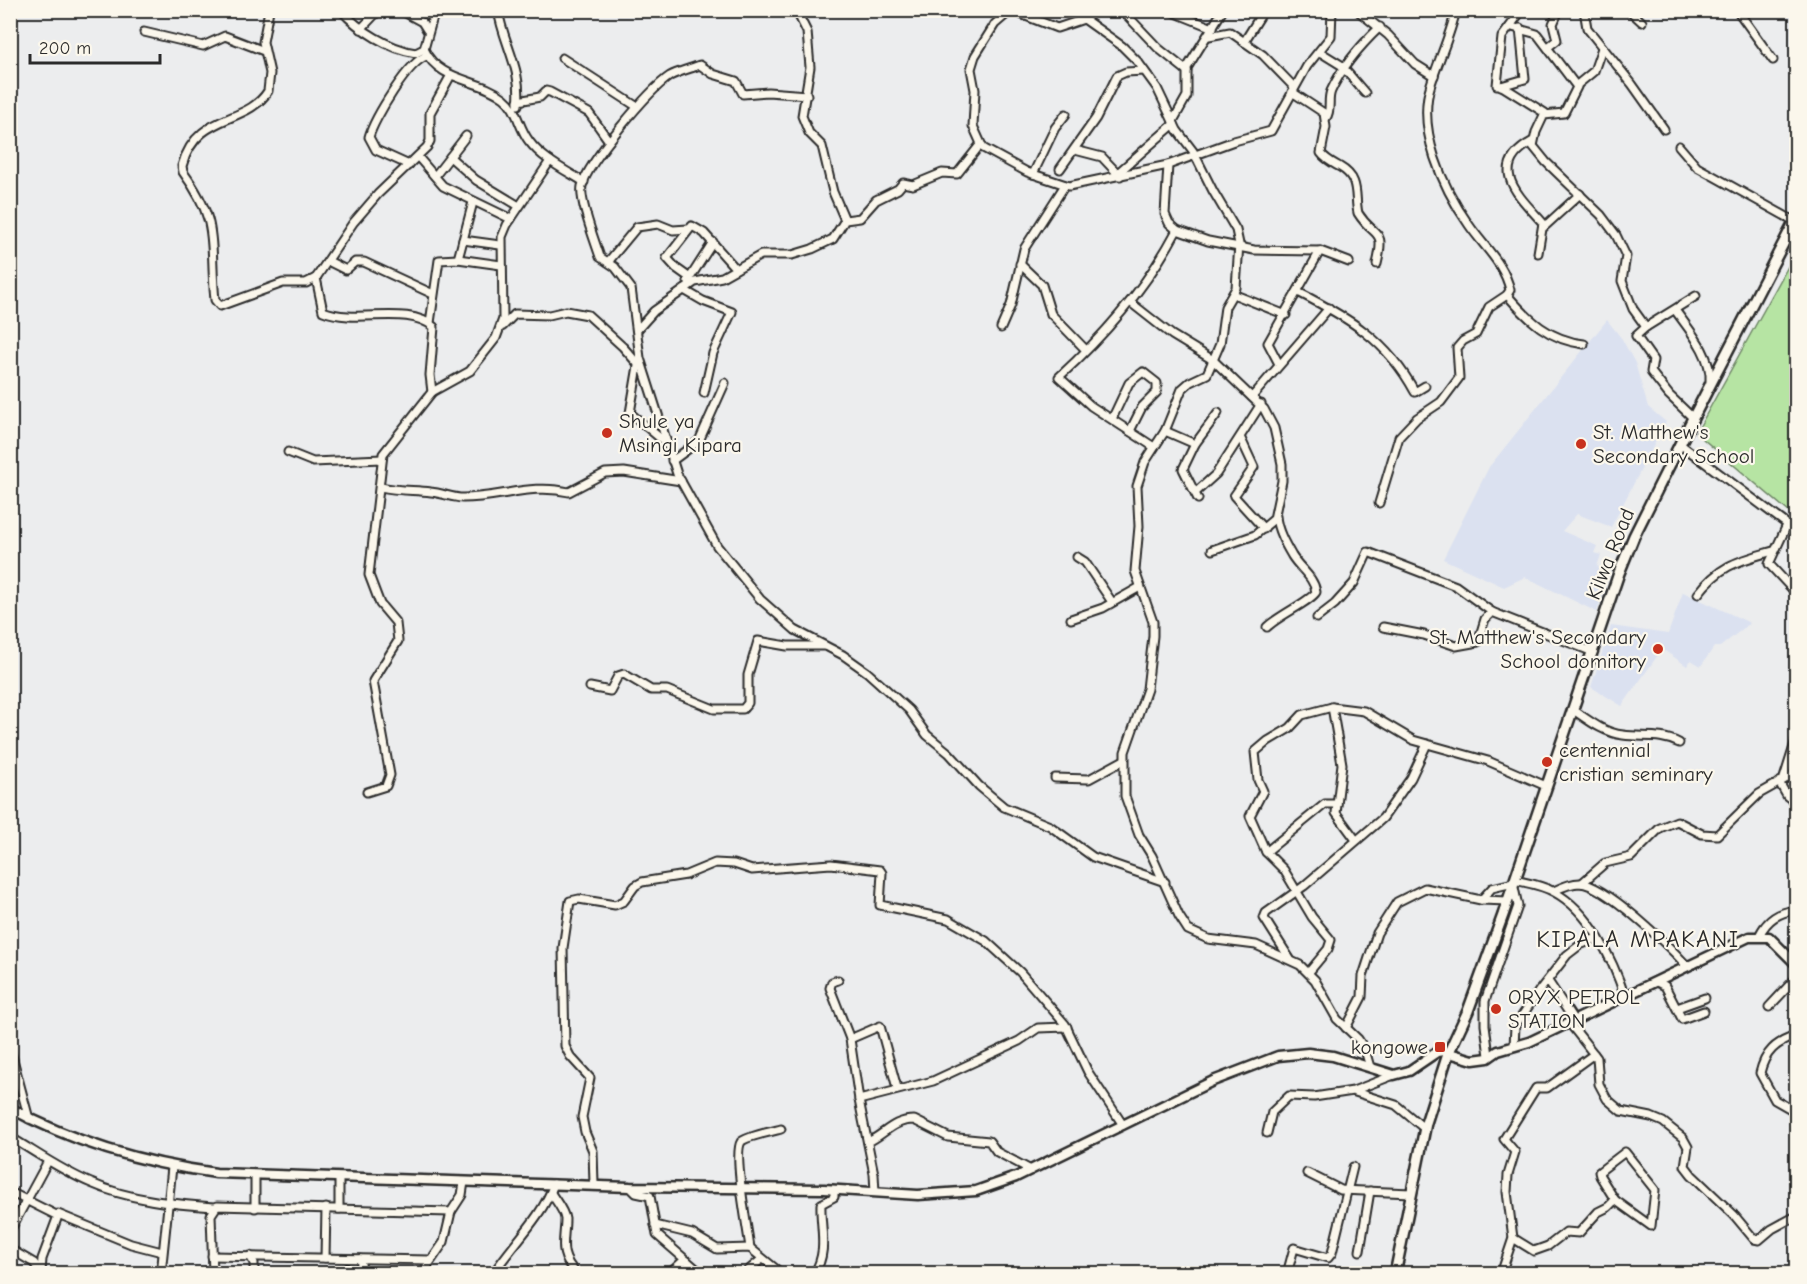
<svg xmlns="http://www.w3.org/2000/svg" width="1807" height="1284" font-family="'Comic Neue',sans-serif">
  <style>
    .built { fill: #dbe1f0 }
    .green { fill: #b6e4a3; stroke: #708867; stroke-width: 1.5 }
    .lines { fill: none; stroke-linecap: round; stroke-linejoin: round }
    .minor-casing { stroke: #2b2b2b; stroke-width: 11 }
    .major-casing { stroke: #2b2b2b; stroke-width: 13 }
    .highway-casing { stroke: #2b2b2b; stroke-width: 14 }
    .minor { stroke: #fbf7ec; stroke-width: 7 }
    .major { stroke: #fbf7ec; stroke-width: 8 }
    .highway { stroke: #fbf7ec; stroke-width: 9 }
    .poi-dot { fill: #c8321e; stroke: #fbf7ec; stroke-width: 2 }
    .labels { text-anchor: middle; stroke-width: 4.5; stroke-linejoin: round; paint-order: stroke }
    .poi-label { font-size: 21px; fill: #2b2b2b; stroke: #fbf7ec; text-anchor: start }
    .street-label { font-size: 21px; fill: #2b2b2b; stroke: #fbf7ec }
    .quarter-label { font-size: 24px; letter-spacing: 1.5px; fill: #2b2b2b; stroke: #fbf7ec }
  </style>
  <rect width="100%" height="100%" fill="#ecedee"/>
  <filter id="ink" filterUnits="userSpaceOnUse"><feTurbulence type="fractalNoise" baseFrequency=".0167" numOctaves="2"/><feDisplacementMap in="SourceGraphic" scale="12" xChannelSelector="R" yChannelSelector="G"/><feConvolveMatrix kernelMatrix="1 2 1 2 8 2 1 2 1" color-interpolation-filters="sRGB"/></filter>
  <g filter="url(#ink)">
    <g class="built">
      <polygon points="1607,320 1622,339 1635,363 1648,407 1666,422 1611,527 1577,514 1562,531 1597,546 1594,553 1601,555 1597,566 1608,574 1597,612 1525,577 1504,587 1443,559 1489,467"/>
      <polygon points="1683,592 1750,623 1720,647 1714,647 1701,666 1691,660 1687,666 1665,651 1658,655 1622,706 1591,687 1611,626 1668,634"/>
    </g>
    <polygon class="green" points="1796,252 1796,518 1696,433"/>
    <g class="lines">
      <g class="minor-casing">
        <g id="minor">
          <path d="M269,10L263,42L270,73L268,91C246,126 197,111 182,166L183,172C221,224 209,242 215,300L220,306L283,283H306L316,278L353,223L378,194L427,147L430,141V113L451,75"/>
          <path d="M341,10C359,30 389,49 416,53L424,49"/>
          <polyline points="400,10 422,22 427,30"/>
          <path d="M435,10L424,49C440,83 477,77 504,98C518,109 518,127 529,141C542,159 565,170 584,182"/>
          <path d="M498,10C503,43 523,70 518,105"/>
          <polyline points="796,10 807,32 810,67 802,116 809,133 822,146 833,192 845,220"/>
          <polyline points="1122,10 1158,48 1187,71"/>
          <polyline points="1168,10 1213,28"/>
          <polyline points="1332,10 1331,36 1307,66 1271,131 1234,141 1168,165 1069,186 1027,172 983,148 973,126 975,90 971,69 975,56 995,24 1009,12 1018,13 1057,28 1084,19 1122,46 1138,62 1157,88 1177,130 1193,151 1213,191 1236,230 1239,244 1236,288 1225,307 1220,344 1207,374 1190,382 1182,389 1165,431 1145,462 1137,486 1139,526 1135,571 1153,622 1153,636 1147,689 1125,752 1125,796 1139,835 1152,856 1179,916 1188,930 1208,939 1256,945 1300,965 1315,980 1337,1019 1358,1039 1365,1050 1370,1067"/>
          <polyline points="1357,10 1388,35 1415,64 1434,76"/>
          <polyline points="1584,10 1587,28 1632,84 1664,129"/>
          <polyline points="1629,10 1642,22"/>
          <polyline points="1737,10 1773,60"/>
          <polyline points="1084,19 1091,10"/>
          <polyline points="1512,27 1537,34 1577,87 1564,113 1544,115 1536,132 1533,146 1546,162 1601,215 1616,235 1626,256 1622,281 1633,309 1646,327"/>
          <polyline points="361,29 379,10"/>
          <polyline points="144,32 203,46 225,36 264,51"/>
          <polyline points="1209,36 1230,32 1263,55 1294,87"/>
          <polyline points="1244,42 1264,10"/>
          <polyline points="1548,47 1557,40 1553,24 1559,10"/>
          <polyline points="1320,52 1341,65 1365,93"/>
          <polyline points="562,58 636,106"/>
          <polyline points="1497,85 1502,37 1522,10"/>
          <polyline points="1577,85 1594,71 1602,48"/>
          <polyline points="1501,86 1525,79 1520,28"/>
          <polyline points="1502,86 1545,113"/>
          <path d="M1292,92L1324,113L1326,127L1321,153C1326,160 1333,163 1340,167C1361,179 1354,196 1358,213C1374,239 1386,226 1377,264"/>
          <path d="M807,95L768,92L743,94L736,81L713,74L700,65C692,68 677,72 670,76C649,90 588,162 582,186C579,201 595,241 600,257L615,267L631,288L640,358L677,474L717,546L760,599L795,630L843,655L867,672L909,710L927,735L949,753L979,786L1004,807L1050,826L1093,857L1165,882"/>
          <polyline points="518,101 540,97 546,91 550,92 589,113 609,141"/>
          <path d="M1326,118C1332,110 1327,100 1331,91C1342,67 1361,45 1380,27"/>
          <polyline points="1173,121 1187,96 1187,68 1223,10"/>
          <path d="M1533,141C1485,167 1520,197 1543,223L1538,253"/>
          <polyline points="1679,146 1697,167 1796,222"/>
          <polyline points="1075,150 1102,157 1120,176"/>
          <polyline points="418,157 443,186 511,219"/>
          <polyline points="450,157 476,180 519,206"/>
          <path d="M409,165L376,150L369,137C374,119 409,60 427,56"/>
          <polyline points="1168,165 1165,214 1169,223 1177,230 1208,241 1254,250 1320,251 1349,262"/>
          <polyline points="1060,169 1096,118 1117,76 1126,72 1144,71"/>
          <polyline points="1119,172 1174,124"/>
          <polyline points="1033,174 1055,128 1066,114"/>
          <polyline points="435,176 466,136"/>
          <polyline points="1544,227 1580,194"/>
          <polyline points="463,240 500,245"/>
          <polyline points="458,259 473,202"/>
          <polyline points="328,261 346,270 355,262 364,262 433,294"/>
          <polyline points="608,262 637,227 658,224 673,230 688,229"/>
          <polyline points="1020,264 1042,285 1051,314 1085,349"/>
          <path d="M316,278L323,311C358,325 406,304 434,327L430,375L432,392"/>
          <polyline points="690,278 676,268 667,258 692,226 704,233 736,269"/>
          <polyline points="688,281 713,242"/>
          <polyline points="684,290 703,301 732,312 713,353 704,393"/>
          <path d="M1298,292C1349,318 1387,340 1415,392L1425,386"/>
          <polyline points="1233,294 1286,315"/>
          <path d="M1507,295C1529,320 1549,340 1584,344"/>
          <polyline points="1130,302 1172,335 1213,360 1264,409 1274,428 1282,464 1282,481 1274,519 1255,535 1212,550"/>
          <path d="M1675,310C1690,331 1712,355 1710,382"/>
          <polyline points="430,323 439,260 458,259 501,265"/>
          <polyline points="503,326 515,314 549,315 566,311 588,315 623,347 638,364"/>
          <polyline points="1001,328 1011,305 1024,249 1065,185"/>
          <polyline points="637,330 654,311 695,282 722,277 761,255 792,255 812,249 833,239 845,220 860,218 876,200 898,189 903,183 913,185 942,173 957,174 980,145"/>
          <polyline points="639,360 630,413 666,443"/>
          <polyline points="1279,364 1268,343 1320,251"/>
          <polyline points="1252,397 1329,308"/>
          <polyline points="1693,418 1669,395 1651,372 1653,360 1636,336 1646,327 1696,296"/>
          <polyline points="1112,419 1129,383 1143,372 1157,383 1157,392 1142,407 1130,431"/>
          <polyline points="1165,431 1195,444 1218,413"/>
          <polyline points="1241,439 1254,467 1234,496 1264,529"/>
          <polyline points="1195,444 1183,469 1198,499"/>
          <polyline points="1680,444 1796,531"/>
          <path d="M1154,447L1091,406L1059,377C1105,335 1148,285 1177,230"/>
          <polyline points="288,452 313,462 382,459"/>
          <polyline points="672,461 699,441 725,383"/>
          <path d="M381,487C398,491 414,490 431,492C442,493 453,498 463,498C500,498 532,483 569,492L605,473L624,472L681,481"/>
          <polyline points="1195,493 1216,474 1261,404"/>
          <path d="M1379,503L1399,437L1417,418L1441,402L1459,378L1457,348L1463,341L1476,334L1489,307L1507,295L1510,290C1504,263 1484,247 1469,225C1443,188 1416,129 1431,84C1439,59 1450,36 1456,10"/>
          <polyline points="1787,525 1769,564 1796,593"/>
          <polyline points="1077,557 1085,562 1112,602"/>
          <path d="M1698,594C1721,564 1739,561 1773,551"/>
          <polyline points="1317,618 1335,604 1354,583 1368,552 1456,586 1492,612 1593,652"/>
          <polyline points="1071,619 1103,608 1140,587"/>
          <path d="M1267,627C1278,616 1311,601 1316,592C1314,577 1300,569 1292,556C1285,544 1277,530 1276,516"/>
          <polyline points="1383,627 1424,635 1456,646 1478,642 1485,619 1492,612"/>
          <polyline points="590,687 610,691 618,676 624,674 651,690 667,690 714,709 743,709 748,703 748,675 758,641 787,646 825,646"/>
          <polyline points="1332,707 1342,764 1336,813 1356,840"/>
          <path d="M1572,709C1588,720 1604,733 1623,735C1643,738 1660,733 1679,743"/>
          <polyline points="1055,778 1089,779 1124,760"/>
          <polyline points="1784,778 1796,740"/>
          <polyline points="1779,782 1787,796 1796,803"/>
          <polyline points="367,792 386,786 390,775 373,681 398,641 396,623 380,604 369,575 383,454 432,392 470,371 496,338 503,319 502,237 507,225 550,161"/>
          <polyline points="1266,852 1325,804 1337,804"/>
          <path d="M1514,880C1527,883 1542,885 1554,892C1590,911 1613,960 1625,997"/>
          <polyline points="1582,883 1605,863 1631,857 1660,828 1677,821 1702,834 1717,835 1759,794 1796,773"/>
          <path d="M1554,891C1562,887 1571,883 1580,883C1606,885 1669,946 1687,966"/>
          <polyline points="1481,900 1492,888 1513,883 1518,906 1485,1001 1485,1025 1489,1056"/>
          <path d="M1759,936C1767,919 1779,912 1796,910"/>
          <polyline points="1290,959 1264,918 1266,913 1304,886 1383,818 1411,778 1427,744"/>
          <polyline points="1309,972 1328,949 1331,940 1312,917 1284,870 1266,852 1250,816 1263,791 1258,780 1255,752 1268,741 1290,728 1302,715 1332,707 1364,711 1413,740 1488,761 1546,786"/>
          <polyline points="838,980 832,982 830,988 850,1039 859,1100 874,1174 875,1192"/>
          <polyline points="1548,981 1575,1022"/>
          <polyline points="1657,982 1665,986 1682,1019 1704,1011"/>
          <polyline points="1769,1007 1796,978"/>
          <polyline points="1677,1008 1705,998"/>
          <polyline points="1571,1025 1597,1058 1599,1084 1607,1099 1621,1111 1651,1117 1663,1122 1683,1138 1688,1147 1685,1166 1692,1175 1734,1215 1754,1239 1759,1240 1772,1229 1796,1216"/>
          <polyline points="1346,1028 1362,997 1363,976 1377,933 1397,902 1425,888 1481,900 1508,901"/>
          <path d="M1796,1036C1776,1042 1765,1052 1760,1073L1775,1100L1796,1112"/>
          <polyline points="850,1039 880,1026 897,1088"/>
          <polyline points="1514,1046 1515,1026 1539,991 1567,955 1580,945 1597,938"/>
          <polyline points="10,1048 29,1119"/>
          <polyline points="1355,1092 1396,1105 1425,1129"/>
          <polyline points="859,1100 933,1081 1019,1041 1038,1028 1067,1027"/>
          <polyline points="1267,1133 1272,1112 1289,1096 1314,1097 1353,1091 1394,1075"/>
          <path d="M10,1137C37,1153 62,1171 91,1183C129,1200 173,1204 214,1207"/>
          <path d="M868,1142C885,1134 893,1120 914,1120L948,1137L989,1141L997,1152L1031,1170"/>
          <polygon points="1625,1152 1655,1190 1651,1226 1615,1200 1600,1176 1599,1172"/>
          <polyline points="1307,1173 1341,1190 1411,1193"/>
          <polyline points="339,1178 339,1209"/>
          <polyline points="594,1184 593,1151 585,1132 582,1117 590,1078 570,1056 565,1046 563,948 570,901 579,899 615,905 624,901 635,886 642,882 686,875 715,863 734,864 752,870 831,864 880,870 882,873 880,905 948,919 986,941 1020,972 1065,1024 1088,1072 1123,1125"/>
          <polyline points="630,1187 636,1193 650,1196 657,1235 702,1274"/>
          <polyline points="10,1192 58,1216 42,1259 41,1272"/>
          <path d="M551,1193C555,1200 564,1210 565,1219C565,1241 557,1254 577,1274"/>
          <polyline points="255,1208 255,1176"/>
          <polyline points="58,1214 131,1244 162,1252"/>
          <polyline points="655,1225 692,1234 717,1249 750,1248 782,1274"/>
          <polyline points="10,1231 48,1161"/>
          <polyline points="1513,1238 1534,1251 1548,1246 1566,1232 1579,1233 1598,1212 1608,1207 1615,1200"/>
          <path d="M750,1248C748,1231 733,1154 741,1142C745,1137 773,1131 781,1129"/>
          <polyline points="10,1249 34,1263 41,1273"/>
          <polyline points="1360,1251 1370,1191"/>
          <polyline points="212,1256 431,1260"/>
          <polyline points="250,1256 254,1263 254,1274"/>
          <polyline points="325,1258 326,1208"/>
          <polyline points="360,1259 363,1274"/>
          <polyline points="161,1274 172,1167"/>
          <polyline points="213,1274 211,1215 217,1206 451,1212"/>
          <polyline points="422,1274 444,1242 451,1212 462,1195 464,1182"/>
          <path d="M493,1274C513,1243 541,1219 554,1184"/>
          <polyline points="669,1274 683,1261 687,1261"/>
          <polyline points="744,1274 762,1259"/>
          <path d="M814,1274C829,1251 820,1228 821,1204L834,1197V1190"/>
          <polyline points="1287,1274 1294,1248 1328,1258 1332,1253 1353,1167"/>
          <polyline points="1501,1274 1513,1238 1507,1192 1508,1175 1515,1152 1504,1139 1536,1088 1547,1088 1594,1054"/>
        </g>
      </g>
      <g class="major-casing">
        <path id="major" d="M10,1108C76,1144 143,1163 216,1173L630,1187L824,1189L918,1195L976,1191L1016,1177L1213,1081L1278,1056L1308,1053L1333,1056L1394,1075L1409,1071L1437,1052L1443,1051L1473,1060L1488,1058L1498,1051L1529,1042L1749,937H1769L1796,964"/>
      </g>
      <g class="highway-casing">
        <polyline id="highway" points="1395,1274 1426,1123 1448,1054 1468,1011 1503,915 1619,573 1634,536 1693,418 1796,219"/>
      </g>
      <use href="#minor" class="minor"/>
      <use href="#major" class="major"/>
      <use href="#highway" class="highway"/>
    </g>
  </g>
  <g class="poi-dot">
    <circle cx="607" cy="433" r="6"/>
    <circle cx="1581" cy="444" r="6"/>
    <circle cx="1658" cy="649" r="6"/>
    <circle cx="1547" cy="762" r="6"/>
    <circle cx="1496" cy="1009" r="6"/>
    <rect x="1434" y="1041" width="12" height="12" rx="3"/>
  </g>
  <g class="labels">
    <g class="poi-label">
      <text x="619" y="428">Shule ya<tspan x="619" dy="24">Msingi Kipara</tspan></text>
      <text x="1593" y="439">St. Matthew's<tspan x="1593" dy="24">Secondary School</tspan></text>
      <text x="1646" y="644" text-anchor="end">St. Matthew's Secondary<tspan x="1646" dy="24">School domitory</tspan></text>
      <text x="1559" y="757">centennial<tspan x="1559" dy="24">cristian seminary</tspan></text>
      <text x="1508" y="1004">ORYX PETROL<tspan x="1508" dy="24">STATION</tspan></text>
      <text x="1428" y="1054" text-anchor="end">kongowe</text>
    </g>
    <g class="street-label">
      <text transform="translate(1610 554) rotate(-68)" y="7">Kilwa Road</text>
    </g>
    <g class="quarter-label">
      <text x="1638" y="947">KIPALA MPAKANI</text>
    </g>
  </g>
  <rect width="1807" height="1284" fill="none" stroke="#fbf7ec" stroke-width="36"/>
  <rect x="18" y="18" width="1771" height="1248" fill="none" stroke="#2b2b2b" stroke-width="2" filter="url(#ink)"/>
  <path d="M30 54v9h130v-9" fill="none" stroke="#2b2b2b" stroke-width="3"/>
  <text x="39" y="54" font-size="18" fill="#2b2b2b" stroke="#fbf7ec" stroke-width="4.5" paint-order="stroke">200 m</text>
</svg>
